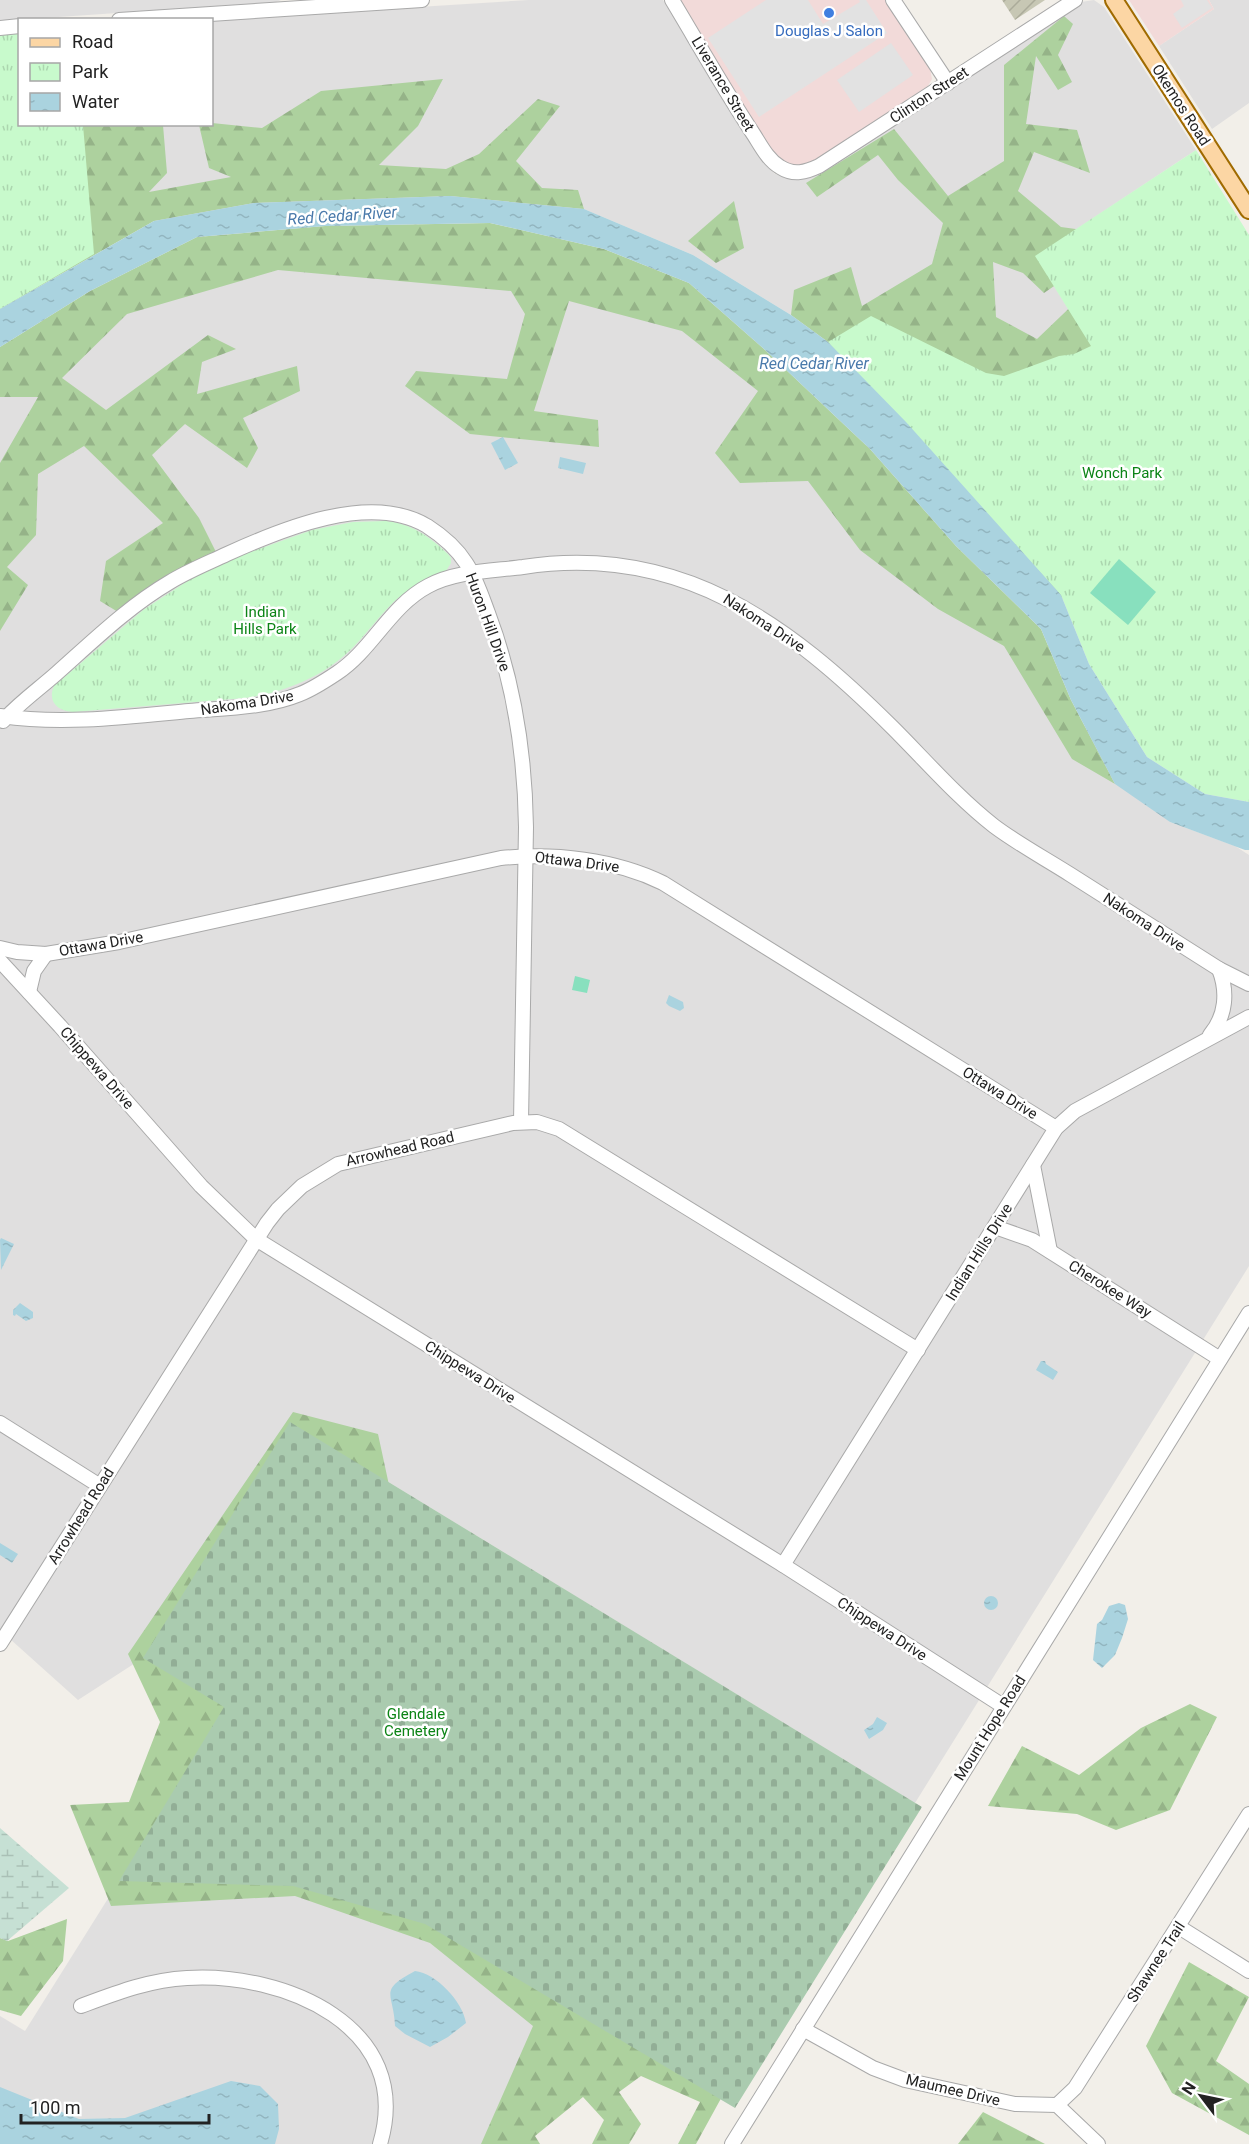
<svg xmlns="http://www.w3.org/2000/svg" width="1249" height="2144" font-family="Roboto,sans-serif">
  <style>
    .residential { fill: #e0dfdf }
    .commercial { fill: #f2dad9 }
    .construction { fill: url(#construction-furrows) }
    .forest { fill: url(#forest-firs) }
    .wetland { fill: url(#wetland-marsh) }
    .cemetery { fill: url(#cemetery-stones) }
    .park { fill: url(#park-tufts) }
    .pitch { fill: #88e0be }
    .parking { fill: #e2e2e2 }
    .water { fill: url(#water-ripples) }
    .lines { fill: none; stroke-linecap: round; stroke-linejoin: round }
    .minor-casing { stroke: #a9a9a9; stroke-width: 16 }
    .major-casing { stroke: #a06b00; stroke-width: 20 }
    .minor { stroke: #fff; stroke-width: 14 }
    .major { stroke: #fcd6a4; stroke-width: 16 }
    .shop-dot { fill: #3f7fe0; stroke: #fff; stroke-width: 2 }
    .labels { text-anchor: middle; stroke-width: 5; stroke-linejoin: round; paint-order: stroke }
    .shop-label { font-size: 15px; fill: #366cbe; stroke: #fff }
    .street-label { font-size: 15px; fill: #222; stroke: #fff }
    .park-label { font-size: 15px; fill: #0c8416; stroke: #fff }
    .water-label { font-size: 16px; font-style: italic; fill: #4a7aab; stroke: #fff }
  </style>
  <defs>
    <pattern id="construction-furrows" width="10" height="10" patternUnits="userSpaceOnUse" patternTransform="scale(1.5)"><rect width="10" height="10" fill="#c7c7b4"/><path d="M-1 1l2-2M0 10L10 0M9 11l2-2" fill="none" stroke="#abab9a"/></pattern>
    <pattern id="forest-firs" width="22" height="20" patternUnits="userSpaceOnUse" patternTransform="scale(1.5)"><rect width="22" height="20" fill="#add19e"/><path d="M5 1l3.5 6h-7zM16 11l3.5 6h-7z" fill="#95b388"/></pattern>
    <pattern id="wetland-marsh" width="20" height="14" patternUnits="userSpaceOnUse" patternTransform="scale(1.5)"><rect width="20" height="14" fill="#c6e0d4"/><path d="M1 5h8M5 5V1M11 12h8M15 12V8" fill="none" stroke="#aac0b6"/></pattern>
    <pattern id="cemetery-stones" width="16" height="16" patternUnits="userSpaceOnUse" patternTransform="scale(1.5)"><rect width="16" height="16" fill="#aacbaf"/><path d="M2 7V4a2 2 0 0 1 4 0v3zM10 15v-3a2 2 0 0 1 4 0v3z" fill="#92ae96"/></pattern>
    <pattern id="park-tufts" width="24" height="20" patternUnits="userSpaceOnUse" patternTransform="scale(1.5)"><rect width="24" height="20" fill="#c8facc"/><path d="M3 7l-1-3M5 7V3M7 7l1-3M15 17l-1-3M17 17v-4M19 17l1-3" fill="none" stroke="#acd6af"/></pattern>
    <pattern id="water-ripples" width="26" height="14" patternUnits="userSpaceOnUse" patternTransform="scale(1.5)"><rect width="26" height="14" fill="#aad3df"/><path d="M2 4q2-2 4 0t4 0M15 11q2-2 4 0t4 0" fill="none" stroke="#92b5bf"/></pattern>
  </defs>
  <rect width="100%" height="100%" fill="#f2efe9"/>
  <g class="residential">
    <polygon points="0,0 281,0 276,2 0,21"/>
    <polygon points="528,0 663,0 766,165 775,174 795,180 815,175 1081,2 1094,0 1104,7 1196,150 1036,256 1091,346 828,342 791,315 693,255 584,209 154,221 83,125 212,124 212,20"/>
    <polygon points="1209,0 1249,0 1249,103 1212,129 1159,46 1214,9"/>
    <polygon points="197,237 689,283 1170,822 1235,846 1249,855 1249,1266 915,1803 290,1422 143,1658 78,1700 0,1630 0,347"/>
    <polygon points="119,1881 293,1886 425,1924 594,2025 520,2144 0,2144 0,2016 25,2031"/>
  </g>
  <g class="commercial">
    <polygon points="678,0 885,0 930,68 932,79 928,86 807,165 797,166 786,164 777,157 761,136"/>
    <polygon points="1129,0 1209,0 1214,9 1159,46"/>
  </g>
  <polygon class="construction" points="1002,0 1045,0 1015,20"/>
  <g class="forest">
    <polygon points="1064,16 1073,24 1058,55 1072,82 1058,90 1036,56 1026,124 1077,130 1090,173 1034,152 1018,191 1061,227 1127,236 1044,293 1023,273 993,262 996,317 1037,339 1133,247 1249,802 828,342 791,315 794,290 851,267 862,306 932,264 943,223 898,180 878,155 817,197 806,183 894,129 948,196 1004,161 1004,65"/>
    <polygon points="0,47 20,124 163,125 167,173 149,192 231,177 209,168 199,125 212,124 212,123 262,128 321,91 443,79 418,126 379,165 446,169 479,154 538,99 560,106 516,161 542,188 578,190 584,209 450,196 254,203 154,221 0,309"/>
    <polygon points="734,201 744,248 716,263 688,241"/>
    <polygon points="490,223 604,249 689,283 765,350 870,449 956,546 1041,629 1071,700 1115,784 1072,759 1004,646 938,609 860,550 808,481 740,483 715,453 758,391 682,331 569,301 534,411 598,420 599,447 470,434 405,386 416,371 507,379 525,314 511,291 278,270 127,314 62,378 106,410 208,335 236,349 202,362 197,394 297,366 300,391 243,418 258,448 247,468 185,424 152,455 199,518 216,552 118,612 100,601 106,561 163,523 84,446 38,474 36,535 7,567 28,585 0,631 0,463 38,397 0,397 0,347 90,291 197,237 325,226"/>
    <polygon points="293,1412 378,1434 392,1499 747,2051 696,2144 678,2144 700,2102 641,2076 619,2092 641,2124 629,2144 592,2144 604,2120 583,2097 535,2136 540,2144 481,2144 533,2026 430,1943 295,1896 111,1906 70,1805 129,1802 160,1722 128,1654"/>
    <polygon points="1190,1704 1217,1717 1170,1810 1116,1830 1077,1814 988,1806 1022,1746 1079,1775 1141,1728"/>
    <polygon points="67,1919 63,1961 21,2016 0,2010 0,1938 8,1941"/>
    <polygon points="1189,1962 1249,1997 1216,2061 1249,2084 1249,2135 1172,2093 1146,2046"/>
    <polygon points="983,2112 1045,2144 958,2144"/>
  </g>
  <polygon class="wetland" points="0,1828 69,1888 7,1941 0,1938"/>
  <polygon class="cemetery" points="290,1422 922,1807 735,2108 425,1924 293,1886 119,1881 224,1707 143,1658"/>
  <g class="park">
    <polygon points="19,32 20,124 83,125 94,254 0,309 0,33"/>
    <polygon points="1196,150 1249,235 1249,802 1205,794 1147,757 1089,664 1061,595 828,342 871,316 986,373 1004,376 1059,356 1074,354 1091,346 1035,256"/>
    <path d="M386,521C412,524 429,536 448,554L451,558V563L446,571C433,577 418,583 406,592C384,607 366,637 345,655C318,679 281,693 245,698L73,712C58,711 47,702 54,686L143,610L209,567L312,530L353,522Z"/>
  </g>
  <g class="pitch">
    <polygon points="1119,559 1156,592 1128,625 1090,593"/>
    <polygon points="575,976 590,980 587,993 572,990"/>
  </g>
  <g class="parking">
    <polygon points="766,0 808,0 823,24 860,2 859,0 866,0 887,33 759,117 708,38"/>
    <polygon points="1181,0 1207,0 1212,8 1182,28 1173,14 1184,6"/>
    <polygon points="891,43 913,75 859,112 837,80"/>
  </g>
  <g class="water">
    <polygon points="450,196 584,209 693,255 791,315 828,342 906,422 1061,595 1089,664 1147,757 1205,794 1249,802 1249,850 1245,850 1170,822 1115,784 1071,700 1041,629 956,546 870,449 765,350 689,283 604,249 490,223 325,226 197,237 90,291 0,347 0,309 154,221 254,203"/>
    <polygon points="503,437 518,463 505,470 491,443"/>
    <polygon points="560,457 586,463 583,474 558,468"/>
    <polygon points="669,995 683,1002 684,1008 680,1011 669,1006 666,1003"/>
    <polygon points="1,1238 14,1244 1,1270 0,1240"/>
    <polygon points="20,1303 33,1312 33,1318 26,1321 16,1314 15,1316 13,1315 13,1310"/>
    <polygon points="1041,1361 1045,1361 1046,1364 1058,1372 1053,1380 1036,1370"/>
    <polygon points="0,1543 18,1554 12,1563 0,1555"/>
    <circle cx="991" cy="1603" r="7"/>
    <polygon points="1119,1603 1125,1605 1128,1619 1122,1638 1115,1655 1102,1668 1093,1660 1097,1624 1102,1620 1109,1606"/>
    <polygon points="877,1717 887,1723 883,1730 869,1739 864,1730 873,1724"/>
    <path d="M415,1971C436,1973 463,2002 466,2023L448,2037L430,2047L405,2034L395,2026C394,1993 377,1991 415,1971Z"/>
    <polygon points="231,2081 260,2086 278,2104 279,2129 275,2144 0,2144 0,2087 79,2119 125,2118"/>
  </g>
  <g class="lines">
    <g class="minor-casing">
      <g id="minor">
        <path d="M672,0C699,45 725,91 754,135C761,146 768,160 780,167C794,176 806,172 819,166L1075,0"/>
        <polyline points="893,0 948,83"/>
        <polyline points="119,20 422,0"/>
        <polyline points="0,28 20,26"/>
        <path d="M0,716C63,725 127,717 189,711C225,708 266,708 300,694C313,689 325,681 337,673C372,650 390,606 428,586C456,571 492,571 523,567C679,543 788,623 893,728C926,761 957,797 994,826C1018,844 1046,859 1071,875C1120,906 1170,938 1219,969L1249,984"/>
        <path d="M3,721C19,703 39,689 57,673C93,641 129,606 170,582C188,571 208,563 227,554C282,529 370,492 427,526C441,535 457,549 466,563C476,578 482,597 488,613C514,682 525,753 526,827L521,1122"/>
        <path d="M0,948L17,952L46,954L119,942L501,858C555,853 614,859 663,883L1056,1128"/>
        <polyline points="0,961 60,1026 201,1186 256,1239 783,1565 1003,1706"/>
        <polyline points="29,992 34,971 46,954"/>
        <path d="M1210,1035C1226,1016 1228,992 1219,969"/>
        <polyline points="1033,1165 1050,1251"/>
        <polyline points="995,1227 1032,1240 1220,1359"/>
        <polyline points="0,1423 100,1486"/>
        <polyline points="783,1565 1056,1128 1075,1111 1249,1017"/>
        <polyline points="0,1644 267,1223 278,1209 302,1186 338,1164 513,1123 537,1122 559,1129 918,1350"/>
        <polyline points="1179,1927 1249,1971"/>
        <path d="M81,2006C116,1993 149,1980 187,1978C283,1972 415,2026 380,2144"/>
        <polyline points="803,2029 873,2068 905,2080 1015,2104 1057,2105 1098,2144"/>
        <polyline points="1057,2105 1075,2088 1249,1814"/>
        <polyline points="732,2144 1249,1313"/>
      </g>
    </g>
    <g class="major-casing">
      <polyline id="major" points="1114,0 1249,210"/>
    </g>
    <use href="#minor" class="minor"/>
    <use href="#major" class="major"/>
  </g>
  <circle class="shop-dot" cx="829" cy="13" r="6"/>
  <g class="labels">
    <g class="shop-label">
      <text x="829" y="36">Douglas J Salon</text>
    </g>
    <g class="street-label">
      <text transform="translate(723 84) rotate(59)" y="5">Liverance Street</text>
      <text transform="translate(929 95) rotate(-33)" y="5">Clinton Street</text>
      <text transform="translate(1181 105) rotate(57)" y="5">Okemos Road</text>
      <text transform="translate(488 622) rotate(70)" y="5">Huron Hill Drive</text>
      <text transform="translate(764 623) rotate(33)" y="5">Nakoma Drive</text>
      <text transform="translate(247 703) rotate(-9)" y="5">Nakoma Drive</text>
      <text transform="translate(577 862) rotate(7)" y="5">Ottawa Drive</text>
      <text transform="translate(1144 922) rotate(33)" y="5">Nakoma Drive</text>
      <text transform="translate(101 944) rotate(-10)" y="5">Ottawa Drive</text>
      <text transform="translate(97 1068) rotate(49)" y="5">Chippewa Drive</text>
      <text transform="translate(1000 1093) rotate(32)" y="5">Ottawa Drive</text>
      <text transform="translate(400 1149) rotate(-13)" y="5">Arrowhead Road</text>
      <text transform="translate(979 1252) rotate(-58)" y="5">Indian Hills Drive</text>
      <text transform="translate(1110 1289) rotate(32)" y="5">Cherokee Way</text>
      <text transform="translate(470 1372) rotate(32)" y="5">Chippewa Drive</text>
      <text transform="translate(81 1516) rotate(-58)" y="5">Arrowhead Road</text>
      <text transform="translate(882 1629) rotate(33)" y="5">Chippewa Drive</text>
      <text transform="translate(990 1728) rotate(-58)" y="5">Mount Hope Road</text>
      <text transform="translate(1156 1962) rotate(-57)" y="5">Shawnee Trail</text>
      <text transform="translate(953 2090) rotate(13)" y="5">Maumee Drive</text>
    </g>
    <g class="park-label">
      <text x="1122" y="478">Wonch Park</text>
      <text x="265" y="617">Indian<tspan x="265" dy="17">Hills Park</tspan></text>
      <text x="416" y="1719">Glendale<tspan x="416" dy="17">Cemetery</tspan></text>
    </g>
    <g class="water-label">
      <text transform="translate(342 215) rotate(-4)" y="6">Red Cedar River</text>
      <text x="814" y="369">Red Cedar River</text>
    </g>
  </g>
  <rect x="18" y="18" width="195" height="108" fill="#ffffff" stroke="#a7a7a7" stroke-width="1.5"/>
  <rect x="30" y="38" width="30" height="9" fill="#fcd6a4" stroke="#a7a7a7" stroke-width="1.5"/>
  <text x="72" y="48" font-size="18" fill="#222222">Road</text>
  <rect x="30" y="63" width="30" height="18" fill="url(#park-tufts)" stroke="#a7a7a7" stroke-width="1.5"/>
  <text x="72" y="78" font-size="18" fill="#222222">Park</text>
  <rect x="30" y="93" width="30" height="18" fill="url(#water-ripples)" stroke="#a7a7a7" stroke-width="1.5"/>
  <text x="72" y="108" font-size="18" fill="#222222">Water</text>
  <g transform="translate(1201 2096) rotate(302)" stroke="#ffffff" stroke-width="4.5" paint-order="stroke">
  <path d="M0-4.5L10 22L0 15L-10 22Z" fill="#222222"/>
  <text y="-9" font-size="16" font-weight="bold" text-anchor="middle" fill="#222222">N</text>
  </g>
  <path d="M21 2114v9h188v-9" fill="none" stroke="#222222" stroke-width="3"/>
  <text x="30" y="2114" font-size="18" fill="#222222" stroke="#ffffff" stroke-width="4.5" paint-order="stroke">100 m</text>
</svg>
